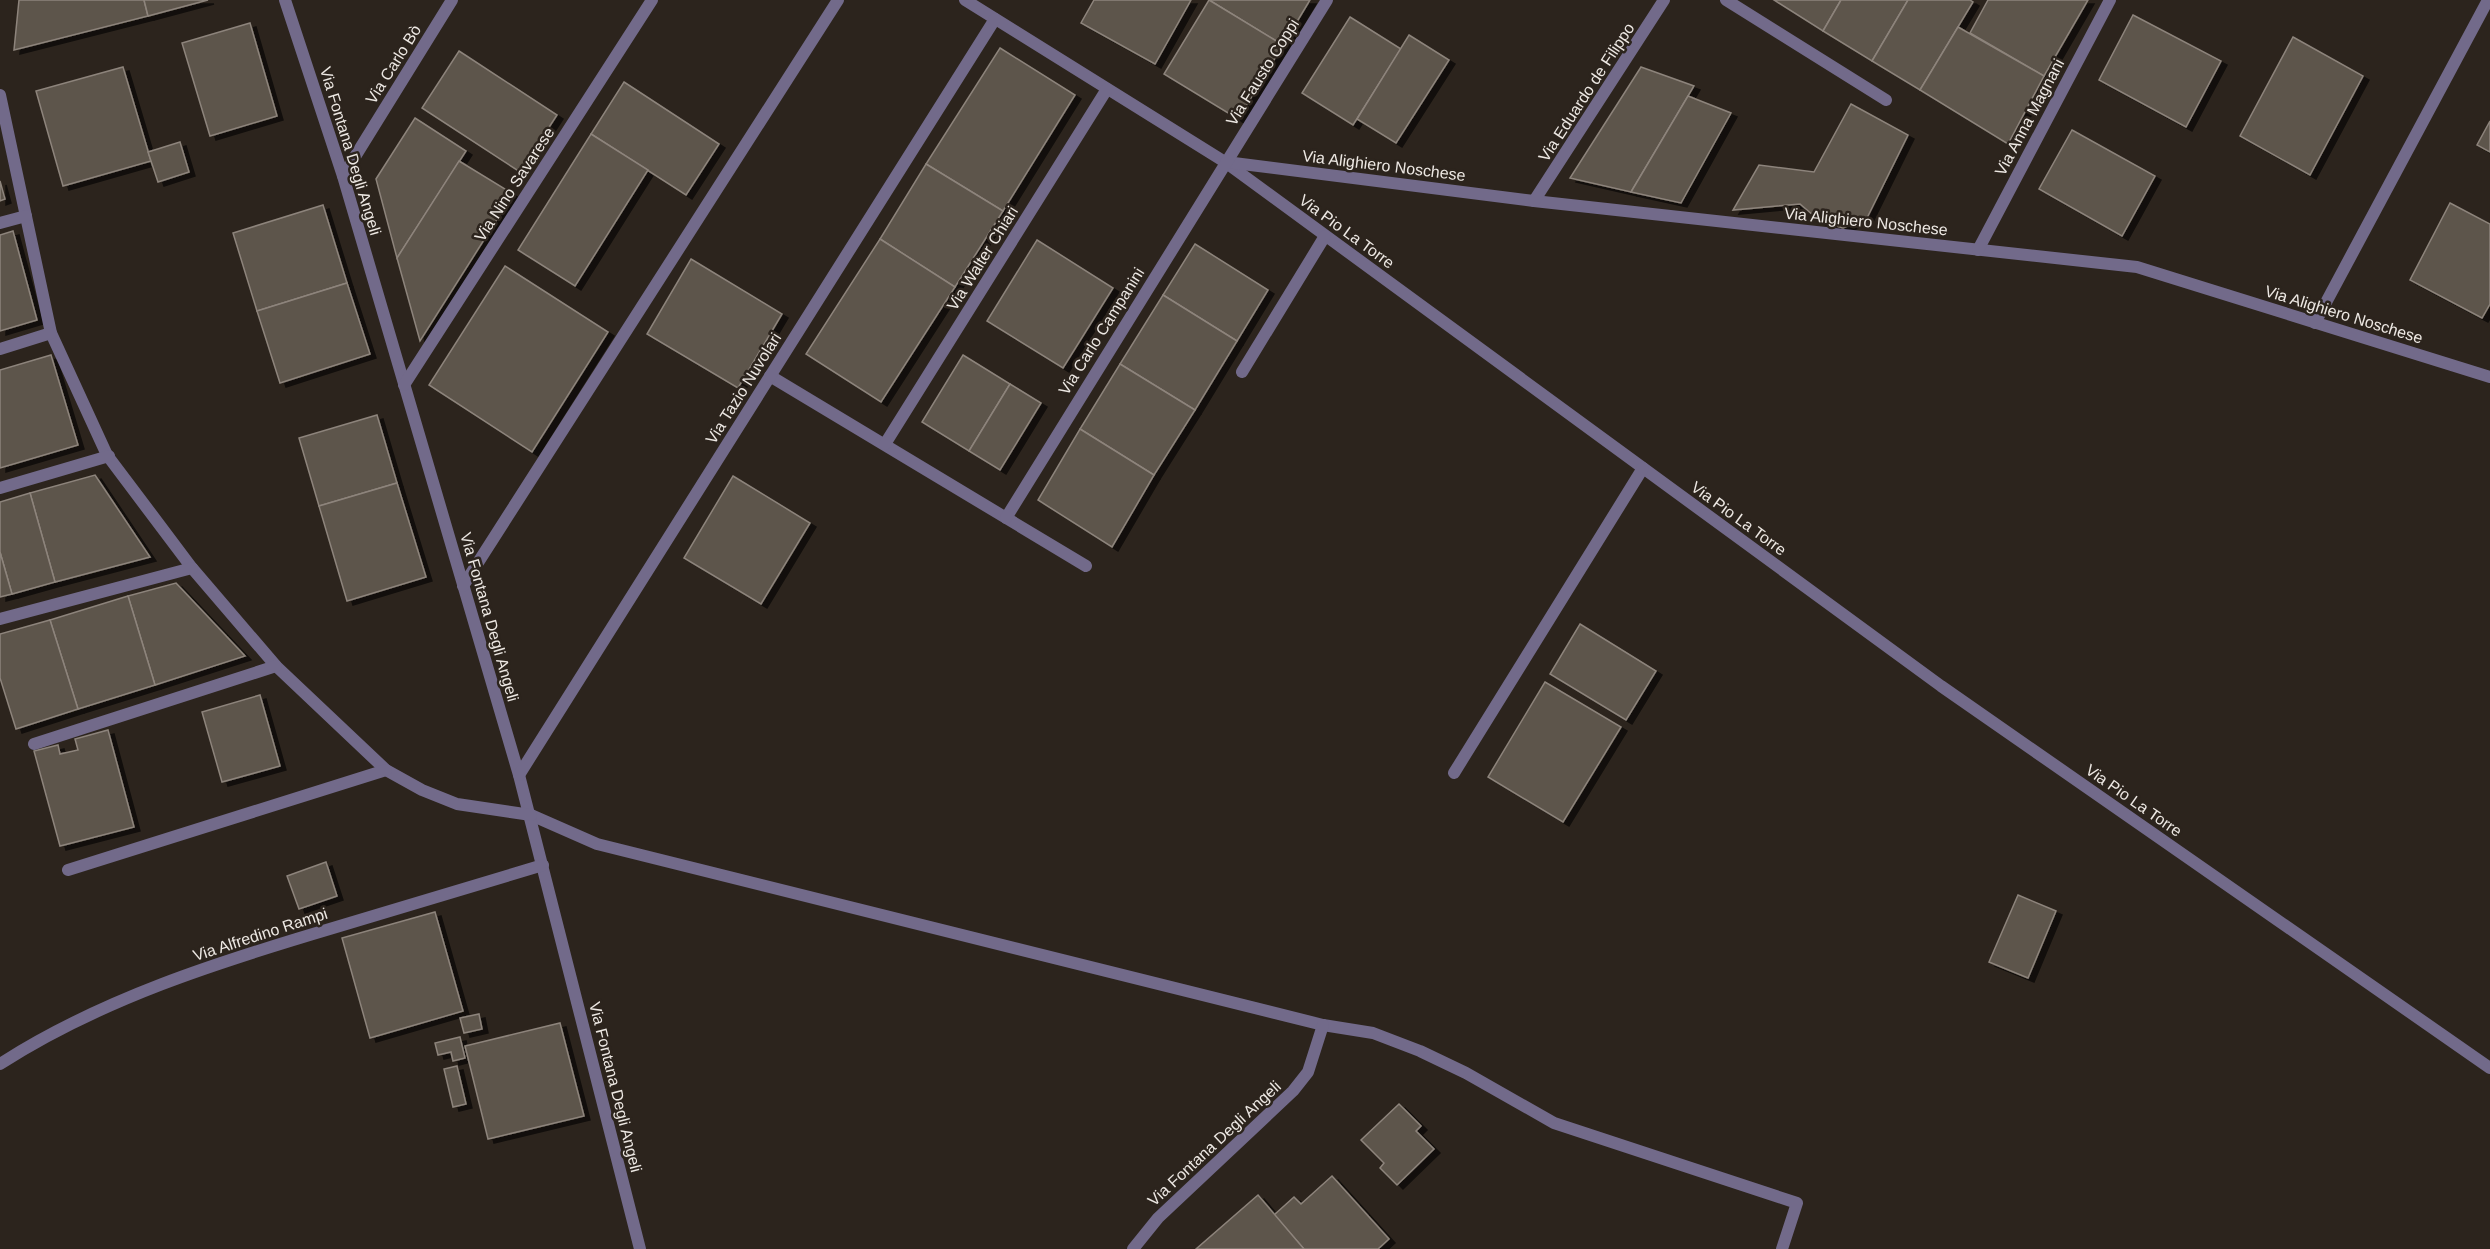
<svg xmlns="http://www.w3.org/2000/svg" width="2490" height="1249" font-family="Helvetica,sans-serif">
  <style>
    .building { fill: #5d544c; stroke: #8d847b; stroke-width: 1.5; filter: url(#shadow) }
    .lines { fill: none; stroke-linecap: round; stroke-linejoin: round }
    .service { stroke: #726a8a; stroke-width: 12 }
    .minor { stroke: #726a8a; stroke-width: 12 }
    .labels { text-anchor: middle; stroke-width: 5; stroke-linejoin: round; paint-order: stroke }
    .street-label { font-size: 16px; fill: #ede8e3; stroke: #2c241d }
  </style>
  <defs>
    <filter id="shadow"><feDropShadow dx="6" dy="4" stdDeviation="0" flood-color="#0009"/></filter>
  </defs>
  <rect width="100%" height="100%" fill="#2c241d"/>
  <g class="building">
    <polygon points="19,0 144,0 148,16 14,50"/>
    <polygon points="144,0 208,0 148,16"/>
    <polygon points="1094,0 1191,0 1155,64 1081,23"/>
    <polygon points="1209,0 1310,0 1283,45"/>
    <polygon points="1209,0 1283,45 1238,119 1164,74"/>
    <polygon points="1774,0 1841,0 1823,31"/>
    <polygon points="1841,0 1908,0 1872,61 1823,31"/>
    <polygon points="1908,0 1970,0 1973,2 1920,90 1872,61"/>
    <polygon points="1988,0 2088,0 2044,76 1970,33"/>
    <polygon points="2133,15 2221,61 2186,127 2099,80"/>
    <polygon points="1350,17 1401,49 1353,125 1302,93"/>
    <polygon points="250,23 277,116 210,136 182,43"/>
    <polygon points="1958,27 2044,76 2008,144 1920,90"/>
    <polygon points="1409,35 1449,60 1396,143 1357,119"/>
    <polygon points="2293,37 2363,76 2310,175 2240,136"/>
    <polygon points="1000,48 1075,95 1003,211 926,164"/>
    <polygon points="459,51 557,115 520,172 422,108"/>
    <polygon points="123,67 151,161 63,186 36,91"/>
    <polygon points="1641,67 1694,86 1631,192 1570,178"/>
    <polygon points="624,82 719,144 686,195 591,134"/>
    <polygon points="1688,96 1731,113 1681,203 1631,192"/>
    <polygon points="1851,104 1908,135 1867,218 1843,228 1820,221 1800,204 1733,210 1759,165 1814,172"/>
    <polygon points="415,118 466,151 397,258 376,179"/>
    <polygon points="2490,121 2490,152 2477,145"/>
    <polygon points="2072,130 2155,176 2122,236 2039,189"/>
    <polygon points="591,134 648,170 575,286 518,250"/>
    <polygon points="180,142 189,172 158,182 148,152"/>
    <polygon points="459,161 513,194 420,341 397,258"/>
    <polygon points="926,164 1003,211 955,287 880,239"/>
    <polygon points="0,181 5,199 0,201"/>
    <polygon points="2450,203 2490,224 2490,304 2482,318 2410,280"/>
    <polygon points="323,205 347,283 257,311 233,233"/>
    <polygon points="13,231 37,320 0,331 0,235"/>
    <polygon points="880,239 955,287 881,402 806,354"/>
    <polygon points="1037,240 1113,288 1063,368 987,321"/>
    <polygon points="1195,244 1268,290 1237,341 1163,295"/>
    <polygon points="691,259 782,314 738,388 647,334"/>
    <polygon points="505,266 608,332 532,452 429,385"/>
    <polygon points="347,283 370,354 280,383 257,311"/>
    <polygon points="1163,295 1237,341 1195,410 1120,364"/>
    <polygon points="51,355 78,445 0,468 0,370"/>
    <polygon points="963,355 1010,384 969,451 922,422"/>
    <polygon points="1120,364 1195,410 1154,475 1080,429"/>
    <polygon points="1010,384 1041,403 1000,470 969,451"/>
    <polygon points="377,415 397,483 319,506 299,438"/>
    <polygon points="1080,429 1154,475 1112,547 1038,500"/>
    <polygon points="95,475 150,557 55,582 30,493"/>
    <polygon points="733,476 810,523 761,604 684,558"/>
    <polygon points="397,483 426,577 347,601 319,506"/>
    <polygon points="30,493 55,582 12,594 0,552 0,502"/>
    <polygon points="0,552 12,594 0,597"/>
    <polygon points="176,583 245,656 155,685 128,596"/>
    <polygon points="128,596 155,685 78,709 50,620"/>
    <polygon points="50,620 78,709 16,729 0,678 0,634"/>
    <polygon points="1580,624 1656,671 1626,720 1550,674"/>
    <polygon points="1545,682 1621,727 1563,822 1488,777"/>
    <polygon points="260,695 280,766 222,782 202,712"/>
    <polygon points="108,730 134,827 60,846 34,751 58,745 60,754 78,750 75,739"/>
    <polygon points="326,862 337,896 299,909 287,876"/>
    <polygon points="2018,895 2056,911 2028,978 1989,962"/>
    <polygon points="435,912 463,1011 370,1038 342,938"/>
    <polygon points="479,1014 482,1029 464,1033 460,1018"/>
    <polygon points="560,1023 584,1116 488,1139 465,1046"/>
    <polygon points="460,1037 465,1058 453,1061 451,1052 438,1055 435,1043"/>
    <polygon points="457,1066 466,1104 453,1107 444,1069"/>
    <polygon points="1399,1104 1421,1126 1416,1131 1434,1149 1397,1185 1380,1168 1384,1163 1361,1140"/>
    <polygon points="1332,1176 1389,1239 1378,1249 1304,1249 1274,1215 1294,1197 1301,1204"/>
    <polygon points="1258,1195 1304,1249 1196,1249"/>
  </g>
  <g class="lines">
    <g class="service">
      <polyline points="531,815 597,844 1323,1025 1373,1033 1420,1051 1466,1073 1554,1123 1797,1203 1782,1249"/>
      <polyline points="1133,1249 1158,1218 1293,1091 1308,1072 1323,1025"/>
    </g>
    <g class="minor">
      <polyline points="285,0 343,176 519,775 640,1249"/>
      <polyline points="965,0 1225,162 1941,686 2490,1068"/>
      <polyline points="1726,0 1886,100"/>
      <polyline points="0,95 51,333 107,455 192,568 276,666 386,770 422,790 457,804 531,815"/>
      <polyline points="1226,162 1534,201 2137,267 2490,377"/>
      <polyline points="343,176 452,0"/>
      <polyline points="1534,201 1664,0"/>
      <polyline points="0,223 26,216"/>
      <polyline points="1978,250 2110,0"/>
      <polyline points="2315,323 2488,0"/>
      <polyline points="0,349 51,333"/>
      <polyline points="1242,372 1325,236"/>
      <polyline points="770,376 1086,566"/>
      <polyline points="404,385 652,0"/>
      <polyline points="885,444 1107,89"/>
      <polyline points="0,488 109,456"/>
      <polyline points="1006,518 1327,0"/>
      <polyline points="463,586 838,0"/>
      <polyline points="0,619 192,568"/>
      <polyline points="34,744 276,666"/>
      <polyline points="1454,773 1643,468"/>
      <polyline points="519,775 995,19"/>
      <polyline points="68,870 386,770"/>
      <path d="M0,1064C101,999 218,962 333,928C403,907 473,886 543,865"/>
    </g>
  </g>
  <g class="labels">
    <g class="street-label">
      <text transform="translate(393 64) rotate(-58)" y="6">Via Carlo Bò</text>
      <text transform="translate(1262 72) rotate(-58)" y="6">Via Fausto Coppi</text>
      <text transform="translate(1586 92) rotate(-57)" y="6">Via Eduardo de Filippo</text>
      <text transform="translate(2029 117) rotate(-62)" y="6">Via Anna Magnani</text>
      <text transform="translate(351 151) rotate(73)" y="6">Via Fontana Degli Angeli</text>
      <text transform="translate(1384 165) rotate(7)" y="6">Via Alighiero Noschese</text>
      <text transform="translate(514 184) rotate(-57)" y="6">Via Nino Savarese</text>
      <text transform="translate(1866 221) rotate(6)" y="6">Via Alighiero Noschese</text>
      <text transform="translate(1347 231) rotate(36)" y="6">Via Pio La Torre</text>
      <text transform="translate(982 258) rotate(-58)" y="6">Via Walter Chiari</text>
      <text transform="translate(2344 314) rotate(17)" y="6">Via Alighiero Noschese</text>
      <text transform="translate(1101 331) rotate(-58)" y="6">Via Carlo Campanini</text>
      <text transform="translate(743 388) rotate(-58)" y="6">Via Tazio Nuvolari</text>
      <text transform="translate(1739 518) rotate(36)" y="6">Via Pio La Torre</text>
      <text transform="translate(490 617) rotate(74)" y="6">Via Fontana Degli Angeli</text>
      <text transform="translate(2134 800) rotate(35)" y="6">Via Pio La Torre</text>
      <text transform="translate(260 934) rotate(-18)" y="6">Via Alfredino Rampi</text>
      <text transform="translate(616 1087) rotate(76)" y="6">Via Fontana Degli Angeli</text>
      <text transform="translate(1214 1143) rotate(-43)" y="6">Via Fontana Degli Angeli</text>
    </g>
  </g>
</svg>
